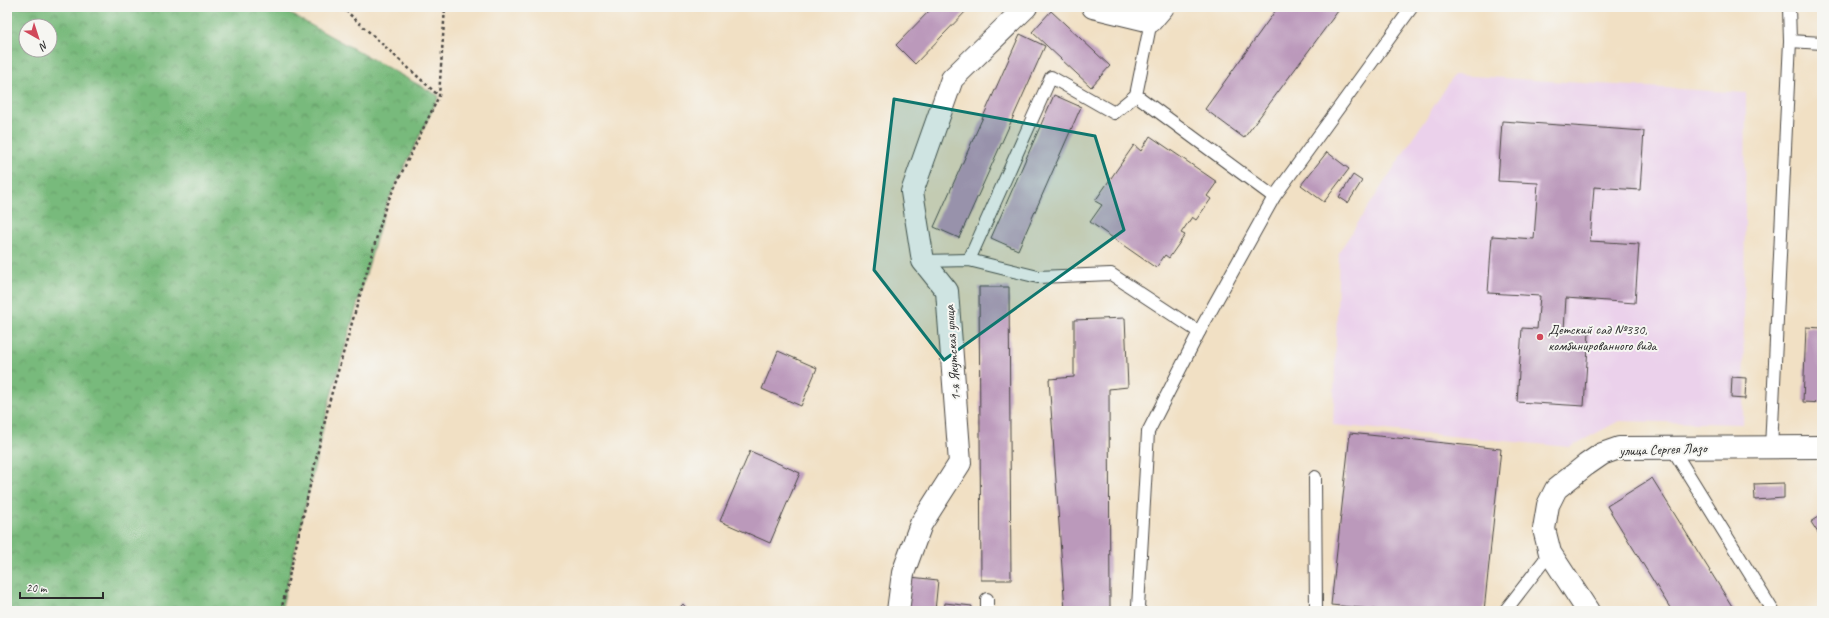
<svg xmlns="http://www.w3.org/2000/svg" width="1829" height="618" font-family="Caveat,sans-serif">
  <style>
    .built { fill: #ebd1eb }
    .forest { fill: url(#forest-crowns); stroke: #527254; fill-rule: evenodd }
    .building { fill: #b9b }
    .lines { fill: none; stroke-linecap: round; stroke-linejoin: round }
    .service-casing { stroke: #494642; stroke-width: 14 }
    .minor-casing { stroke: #494642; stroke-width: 24 }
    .path { stroke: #494642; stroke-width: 2.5; stroke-dasharray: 3 3; stroke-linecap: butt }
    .service { stroke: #fff; stroke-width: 12 }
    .minor { stroke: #fff; stroke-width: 22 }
    .marked { fill: #0f766e; fill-opacity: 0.2; stroke: #0f766e; stroke-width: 3; stroke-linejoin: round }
    .poi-dot { fill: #d1495b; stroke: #f6f6f2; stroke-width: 1.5 }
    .labels { text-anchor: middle; stroke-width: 4; stroke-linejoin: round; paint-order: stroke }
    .poi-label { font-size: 14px; fill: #2b2b2b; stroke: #f6f6f2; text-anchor: start }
    .street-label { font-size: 14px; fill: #2b2b2b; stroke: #f6f6f2 }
  </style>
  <defs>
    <pattern id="forest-crowns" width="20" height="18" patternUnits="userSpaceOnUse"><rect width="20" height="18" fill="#78ba7c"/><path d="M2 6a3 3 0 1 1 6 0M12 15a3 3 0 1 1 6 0" fill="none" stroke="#639766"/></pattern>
  </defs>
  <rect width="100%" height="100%" fill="#f6f6f2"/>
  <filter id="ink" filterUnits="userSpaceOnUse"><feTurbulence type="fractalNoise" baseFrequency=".025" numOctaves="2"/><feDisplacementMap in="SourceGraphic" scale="8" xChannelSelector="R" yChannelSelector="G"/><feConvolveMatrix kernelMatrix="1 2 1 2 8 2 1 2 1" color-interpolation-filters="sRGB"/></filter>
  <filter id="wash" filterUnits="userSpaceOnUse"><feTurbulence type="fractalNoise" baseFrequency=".012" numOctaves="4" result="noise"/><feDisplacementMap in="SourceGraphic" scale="16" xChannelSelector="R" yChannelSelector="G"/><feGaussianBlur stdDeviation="0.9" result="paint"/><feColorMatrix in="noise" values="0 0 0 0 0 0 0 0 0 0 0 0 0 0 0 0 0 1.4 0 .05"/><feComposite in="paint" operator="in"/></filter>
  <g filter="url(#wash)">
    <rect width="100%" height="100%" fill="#f1e0c4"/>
    <polygon class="built" points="1454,75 1746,93 1743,424 1619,421 1570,447 1333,425 1339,252"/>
    <path class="forest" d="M7,7H278L439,96L386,205L330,399L281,611H7ZM26,26H50V50H26Z"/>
    <g id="blocks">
      <g class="building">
        <polygon points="933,7 970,7 915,64 896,45"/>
        <polygon points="1278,7 1341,7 1244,138 1205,109"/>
        <polygon points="1051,11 1110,66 1091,87 1032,32"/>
        <polygon points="1020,34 1045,46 959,238 934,227"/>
        <polygon points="1054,95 1081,107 1018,250 991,238"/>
        <polygon points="1502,121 1644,131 1640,190 1594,187 1590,241 1639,244 1635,303 1566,298 1564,330 1589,332 1584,406 1517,402 1522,328 1537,329 1540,296 1488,293 1492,236 1534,239 1538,183 1498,181"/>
        <polygon points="1150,136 1217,182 1207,196 1211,199 1196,220 1192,217 1181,233 1185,235 1169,258 1165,255 1156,268 1090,222 1102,205 1095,201 1134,145 1141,151"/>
        <polygon points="1327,152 1349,169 1324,202 1301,185"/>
        <polygon points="1353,175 1362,181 1348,203 1339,197"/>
        <polygon points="979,287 1009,287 1011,580 981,580"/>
        <polygon points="1125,318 1128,387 1109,389 1110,611 1065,611 1049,379 1074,377 1074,320"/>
        <polygon points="1806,327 1822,328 1822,403 1803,402"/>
        <polygon points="778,351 817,368 801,406 762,389"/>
        <polygon points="1732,377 1746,378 1745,399 1731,398"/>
        <polygon points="1350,433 1501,449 1484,611 1391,611 1331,605"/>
        <polygon points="750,451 800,473 770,543 720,521"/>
        <polygon points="1652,478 1735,611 1672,611 1607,506"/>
        <polygon points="1784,483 1784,498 1755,500 1754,484"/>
        <polygon points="1822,515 1822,539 1811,522"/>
        <polygon points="910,577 938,580 935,611 906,611"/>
        <polygon points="945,603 972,606 971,611 944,611"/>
        <polygon points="683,604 689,611 676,611"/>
      </g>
    </g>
  </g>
  <g filter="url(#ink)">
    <use href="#blocks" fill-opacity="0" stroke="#494642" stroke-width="1"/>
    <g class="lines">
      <g class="service-casing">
        <g id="service">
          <polyline points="1151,21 1136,95 1274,197"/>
          <polyline points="1790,41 1822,43"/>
          <polyline points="969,260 1051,77 1114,113 1136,95"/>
          <polyline points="923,261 969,260 1038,277 1111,274 1199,332"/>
          <polyline points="1672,448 1773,611"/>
          <polyline points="1771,448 1790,41 1789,7"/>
          <polyline points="1315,477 1316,611"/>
          <polyline points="987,611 987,599"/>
          <polyline points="1140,611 1138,607 1148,432 1199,332 1274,197 1412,7"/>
          <polyline points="1505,611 1550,553"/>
        </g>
      </g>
      <g class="minor-casing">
        <g id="minor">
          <polyline points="1093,7 1151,21 1163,7"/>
          <polyline points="898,611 903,573 921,524 960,463 947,291 923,261 912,192 952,79 1026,7"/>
          <polyline points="1588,611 1550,553 1544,529 1548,505 1556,489 1586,465 1602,454 1619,448 1822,447"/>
        </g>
      </g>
      <g class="path">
        <polyline points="334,7 345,10 439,96"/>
        <polyline points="281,611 330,399 386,205 439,96 445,7"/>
      </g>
      <use href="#service" class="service"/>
      <use href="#minor" class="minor"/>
    </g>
  </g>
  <path class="marked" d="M894,99L1095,136L1124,230L944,360L874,270Z"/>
  <circle class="poi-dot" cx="1540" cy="337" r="4"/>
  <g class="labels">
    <g class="poi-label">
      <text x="1548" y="334">Детский сад №330,<tspan x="1548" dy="16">комбинированного вида</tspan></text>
    </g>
    <g class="street-label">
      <text transform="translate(952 353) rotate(-94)" y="5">1-я Якутская улица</text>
      <text transform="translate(1663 449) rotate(-2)" y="5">улица Сергея Лазо</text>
    </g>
  </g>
  <rect width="1829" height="618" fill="none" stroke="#f6f6f2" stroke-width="24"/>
  <g transform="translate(38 38) rotate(141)"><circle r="19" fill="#f6f6f2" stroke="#a5a5a2"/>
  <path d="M0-3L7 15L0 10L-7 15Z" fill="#d1495b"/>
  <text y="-6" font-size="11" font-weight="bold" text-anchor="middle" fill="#2b2b2b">N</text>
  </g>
  <path d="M20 592v6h83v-6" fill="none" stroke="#2b2b2b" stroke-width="2"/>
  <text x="26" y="592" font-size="12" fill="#2b2b2b" stroke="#f6f6f2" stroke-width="3" paint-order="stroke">20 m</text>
</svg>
